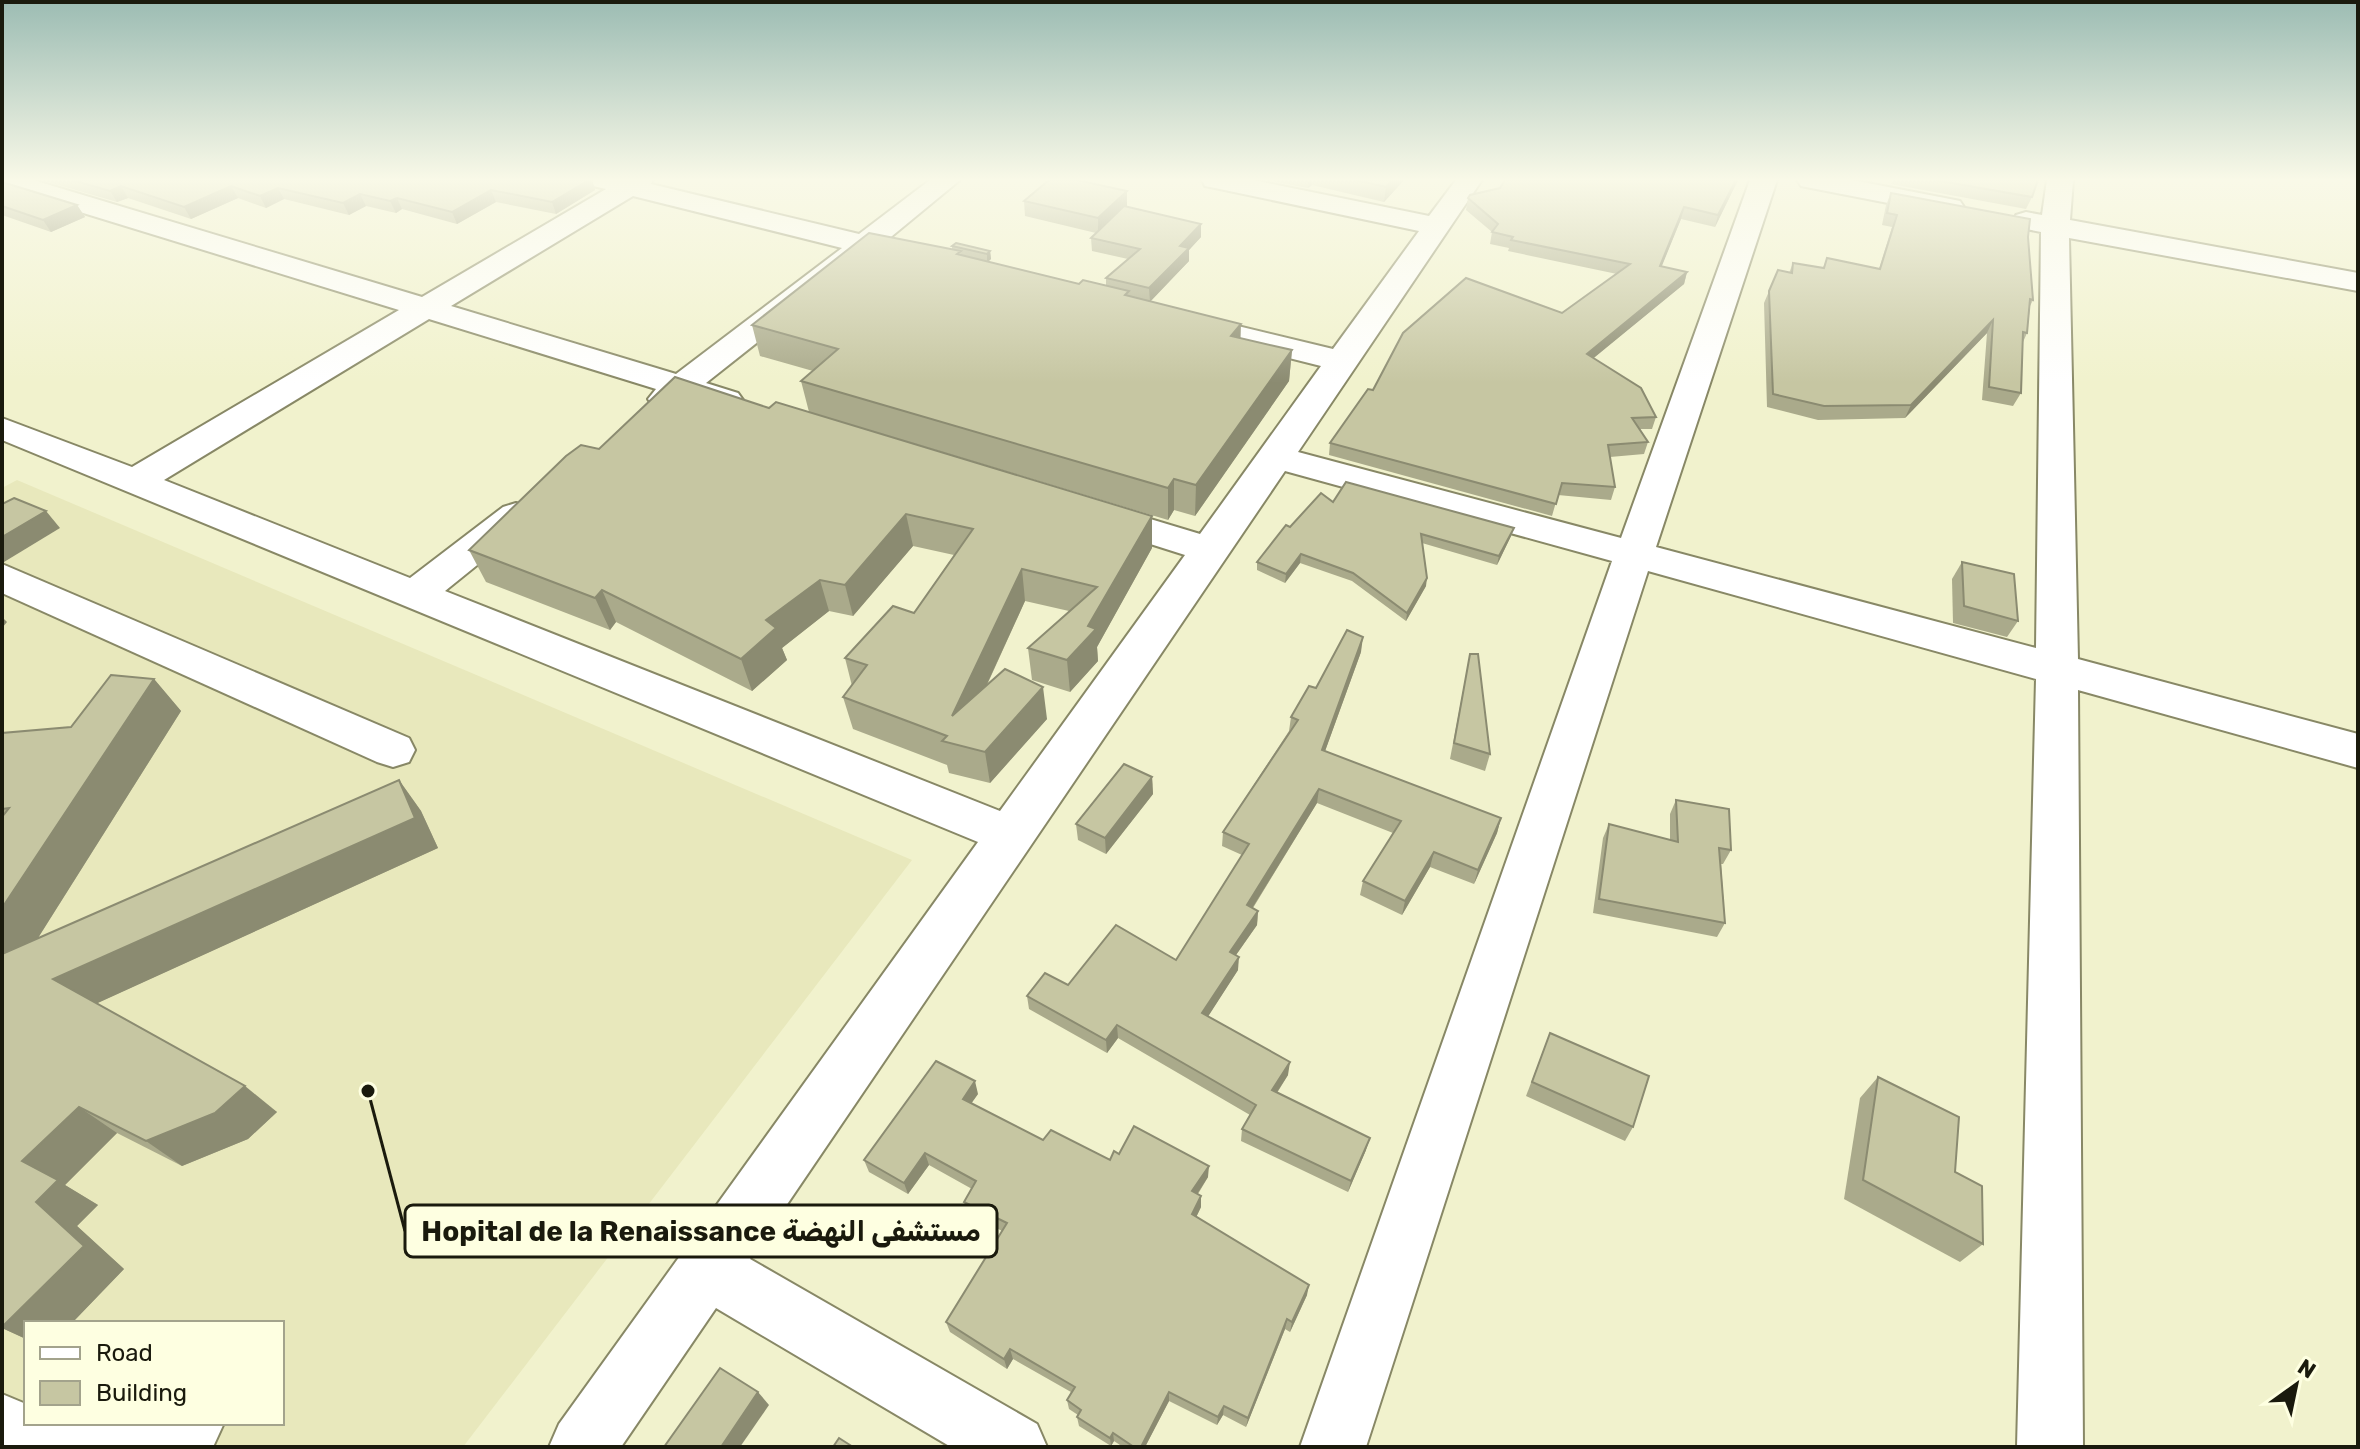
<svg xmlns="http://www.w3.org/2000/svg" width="2360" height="1449" font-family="Rubik,'Noto Naskh Arabic',sans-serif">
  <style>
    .built { fill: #e8e8bc; fill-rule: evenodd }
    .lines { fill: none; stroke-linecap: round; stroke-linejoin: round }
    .minor-casing { stroke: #886; stroke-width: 4 }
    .minor { fill: #fff; fill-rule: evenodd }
    .wall { fill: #aaaa8b }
    .shaded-wall { fill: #8b8b71 }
    .building { fill: #c6c6a2; stroke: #8b8b71; stroke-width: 2 }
    .leader { fill: none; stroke: #1a1a0d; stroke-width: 3 }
    .callout-dot { fill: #1a1a0d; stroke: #feffe1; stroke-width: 3 }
    .callout { fill: #feffe1; stroke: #1a1a0d; stroke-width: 3 }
    .callout-label { font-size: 28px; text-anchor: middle; font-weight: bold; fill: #1a1a0d }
  </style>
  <rect width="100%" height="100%" fill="#f1f2cd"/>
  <path class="built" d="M17,480L912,860L463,1447H2V488ZM26,1323H282V1423H26Z"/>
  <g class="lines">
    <g class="minor-casing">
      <g id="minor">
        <path d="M2,180H33L422,297L606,189L593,186L590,180H653L651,184L859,234L930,180H960L886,241L925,251L930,257L925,263L915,266L869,254L706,383L738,393L743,400L738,407L726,410L686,399C675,408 667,410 653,406L648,399L656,389L429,319L164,480L410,578L503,507L516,503L529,507L535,515L529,523L445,591L1000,811L1185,555L1081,522L1075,514L1081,506L1094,502L1200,534L1321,366L1173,329L1168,322L1173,315L1184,313L1333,349L1419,231L1215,188L1205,186L1202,180H1253L1429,216L1456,180H1482L1298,452L1621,538L1750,180H1777L1656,547L2036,648L2041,232L2016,227L2012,221L2016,215L2026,212L2042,215L2047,180H2073L2070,220L2358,273V291L2069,238L2078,659L2358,734V768L2078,690L2083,1447H2017L2036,679L1648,571L1366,1447H1300L1612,561L1285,471L750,1259L1037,1424L1047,1447H951L716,1308L621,1447H549L559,1424L978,842L2,440V418L132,467L399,310L2,188ZM633,196L842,248L676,374L451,306Z"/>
        <polygon points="1797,180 1852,180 1950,199 1960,201 1964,207 1960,213 1950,215 1811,188 1801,186"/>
        <polygon points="2,564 409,738 415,750 409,762 393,767 377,762 2,593"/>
        <polygon points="2,1394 26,1404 26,1423 224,1423 213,1447 2,1447"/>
      </g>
    </g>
    <use href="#minor" class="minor"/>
  </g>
  <g class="wall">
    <polygon points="41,180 592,180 595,190 556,214 496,202 457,224 402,209 396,213 366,206 349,215 284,199 266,208 238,198 191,219 128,198 117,202"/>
    <polygon points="1266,180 1404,180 1384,202 1312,185 1308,188"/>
    <polygon points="1738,180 1715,227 1681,219 1661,267 1687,272 1684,284 1593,358 1656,417 1652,429 1640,429 1648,442 1644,454 1610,457 1615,487 1611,500 1558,495 1552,516 1329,455 1330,443 1373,390 1562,313 1617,274 1508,251 1509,248 1490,244 1492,232 1466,210 1468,198"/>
    <polygon points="1892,180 2038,180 2032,197 2026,209 1891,184"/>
    <polygon points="2,182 77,205 85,217 51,232 2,215"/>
    <polygon points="1127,191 1126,207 1201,224 1201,237 1189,250 1189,261 1150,301 1240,338 1292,350 1289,381 1195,516 1174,510 1168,520 809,412 801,381 813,371 760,356 752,325 952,249 952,246 990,251 991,259 988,262 1079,284 1106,286 1106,278 1128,259 1092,251 1091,238 1096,233 1025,216 1024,201"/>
    <polygon points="1891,193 2028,237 2033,300 2030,306 2027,333 2023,342 2021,393 2013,406 1982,400 1987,333 1905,418 1818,420 1767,407 1764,303 1778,270 1789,273 1793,263 1823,268 1827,258 1879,269 1892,227 1882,225 1886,205"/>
    <polygon points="769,408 1152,516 1152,548 1097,647 1098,661 1070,692 1032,680 1028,648 1069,611 1025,601 987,685 1047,719 990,783 949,773 947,765 853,729 843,697 852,686 845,658 914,613 954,555 913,546 853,616 829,611 782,648 787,660 752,691 616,622 610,630 486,582 469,550 599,449"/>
    <polygon points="1333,502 1511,536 1497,565 1422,543 1426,586 1406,621 1352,581 1300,563 1285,583 1257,570 1257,562"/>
    <polygon points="1962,562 2018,621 2007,637 1953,623 1952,579"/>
    <polygon points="1361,652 1325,751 1501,818 1497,833 1474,884 1430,867 1402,915 1360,895 1363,881 1393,833 1317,803 1253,908 1258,911 1257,925 1236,955 1238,970 1208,1016 1288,1075 1277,1093 1366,1150 1348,1192 1241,1141 1242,1129 1250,1115 1118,1038 1107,1053 1029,1009 1027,996 1176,960 1242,855 1222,846 1223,832 1289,731 1291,717 1316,688"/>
    <polygon points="1470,654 1490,754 1485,771 1450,759"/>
    <polygon points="154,679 181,711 38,938 399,780 421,811 438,848 97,1003 277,1112 248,1139 182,1166 117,1133 65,1185 98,1205 77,1226 124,1269 72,1323 26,1323 26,1339 2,1328 2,733 71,727"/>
    <polygon points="1152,777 1153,794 1106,854 1078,840 1076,824"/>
    <polygon points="1676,800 1731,850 1723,864 1721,864 1725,923 1717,937 1593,913 1603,838 1609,824 1670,840 1670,814"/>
    <polygon points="1550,1033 1633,1127 1625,1141 1526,1096"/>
    <polygon points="1878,1077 1955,1172 1983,1244 1960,1262 1844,1199 1860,1098"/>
    <polygon points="978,1094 971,1103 1043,1140 1110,1160 1119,1154 1208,1177 1198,1194 1201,1207 1196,1217 1307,1295 1290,1332 1285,1329 1246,1427 1223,1415 1217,1425 1169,1401 1145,1447 1123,1447 1114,1441 1111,1446 1079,1426 1077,1417 1078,1415 1069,1409 1067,1400 1071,1392 1013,1359 1007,1369 950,1332 946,1322 1002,1231 968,1213 964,1202 972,1189 929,1165 908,1194 869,1172 864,1160"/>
  </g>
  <g class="shaded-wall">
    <polygon points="588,180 592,180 595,190 556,214 552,202"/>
    <polygon points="1309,180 1312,180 1312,185 1308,188"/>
    <polygon points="1392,180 1404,180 1384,202 1386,187"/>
    <polygon points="1736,180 1738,180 1715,227 1718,215"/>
    <polygon points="121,186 128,198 117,202 110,191"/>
    <polygon points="231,186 238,198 191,219 184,207"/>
    <polygon points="278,188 284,199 266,208 260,196"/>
    <polygon points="491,190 496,202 457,224 452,212"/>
    <polygon points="1127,191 1127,206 1098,234 1098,218"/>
    <polygon points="360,194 366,206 349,215 343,203"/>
    <polygon points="397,198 402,209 396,213 390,201"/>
    <polygon points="77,205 85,217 51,232 43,220"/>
    <polygon points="1684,207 1681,219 1657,278 1660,266"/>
    <polygon points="1201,224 1201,237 1189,250 1189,261 1150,302 1149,288 1180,246"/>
    <polygon points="990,251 991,259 987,262 987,254"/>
    <polygon points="1687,272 1684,284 1584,366 1587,354"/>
    <polygon points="1993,320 1987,333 1905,418 1911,405"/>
    <polygon points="1241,324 1240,354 1231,336"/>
    <polygon points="1292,350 1289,381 1195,516 1196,485"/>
    <polygon points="1174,479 1174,510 1168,520 1168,488"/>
    <polygon points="46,511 60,528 4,562 2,559 2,537"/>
    <polygon points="906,514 913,546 853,616 845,585"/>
    <polygon points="1152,516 1152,548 1097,647 1098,661 1070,692 1067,660"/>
    <polygon points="1514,528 1511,536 1497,565 1499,556"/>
    <polygon points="1301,554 1300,563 1285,583 1286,574"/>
    <polygon points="1022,569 1025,601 959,745 952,716"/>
    <polygon points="1427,578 1426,586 1406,621 1407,613"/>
    <polygon points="820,580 829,611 782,648 787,660 752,691 741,659 766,620"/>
    <polygon points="602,590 616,622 610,630 595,598"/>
    <polygon points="2,617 7,622 2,628"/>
    <polygon points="1363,637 1361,652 1320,765 1322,750"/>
    <polygon points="154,679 181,711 2,995 2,908"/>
    <polygon points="1043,687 1047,719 990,783 985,752"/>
    <polygon points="1152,777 1153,794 1106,854 1105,838"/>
    <polygon points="399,780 421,811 438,848 89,1007 53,979"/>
    <polygon points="1319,789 1317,803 1246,918 1247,905"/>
    <polygon points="1501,818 1497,833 1474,884 1478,870"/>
    <polygon points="1434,852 1430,867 1402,915 1405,901"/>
    <polygon points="1258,911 1257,925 1229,965 1230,952"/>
    <polygon points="1239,957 1238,970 1202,1026 1202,1013"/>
    <polygon points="1117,1025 1118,1038 1107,1053 1106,1040"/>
    <polygon points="1290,1062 1288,1075 1270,1103 1272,1090"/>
    <polygon points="975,1081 978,1094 966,1111 963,1099"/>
    <polygon points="245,1086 277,1112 248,1139 182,1166 146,1141"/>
    <polygon points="79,1107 117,1133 65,1185 98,1205 77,1226 124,1269 72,1323 26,1323 26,1339 2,1328 36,1202 22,1161"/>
    <polygon points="1370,1138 1366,1150 1348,1192 1351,1181"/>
    <polygon points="925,1153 929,1165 908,1194 904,1183"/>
    <polygon points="1209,1166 1208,1177 1192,1202 1192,1191"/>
    <polygon points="1201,1196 1201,1207 1192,1226 1192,1214"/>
    <polygon points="1309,1285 1307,1295 1290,1332 1292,1322"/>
    <polygon points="1287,1319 1285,1329 1246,1427 1248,1418"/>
    <polygon points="1010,1349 1013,1359 1007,1369 1004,1359"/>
    <polygon points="758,1392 769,1405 740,1447 721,1447"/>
    <polygon points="1169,1392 1169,1401 1145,1447 1141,1447"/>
    <polygon points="1224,1406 1223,1415 1217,1425 1218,1417"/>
    <polygon points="1113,1433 1114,1441 1111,1446 1110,1438"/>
  </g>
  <g class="building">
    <polygon points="72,180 589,180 552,202 491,190 452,212 397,198 390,201 360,194 343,203 278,188 260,196 231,186 184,207 121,186 110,191"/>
    <polygon points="1049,180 1077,180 1127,191 1098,218 1024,201"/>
    <polygon points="1356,180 1392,180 1386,187"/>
    <polygon points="1505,180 1736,180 1718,215 1684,207 1660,266 1687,272 1587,354 1641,388 1656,417 1632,418 1648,442 1608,445 1615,487 1562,483 1556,504 1330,443 1368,389 1373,390 1403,333 1466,278 1562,313 1630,264 1511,240 1513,237 1492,232 1498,224 1468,198 1470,195 1500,188"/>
    <polygon points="1935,180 2038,180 2032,197"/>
    <polygon points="2,182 77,205 43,220 2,206"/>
    <polygon points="1891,193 2030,219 2028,237 2033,300 2030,299 2027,333 2023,332 2021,393 1989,387 1993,320 1911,405 1824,406 1773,394 1769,291 1778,270 1792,273 1793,263 1824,268 1827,258 1880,269 1897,215 1887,213"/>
    <polygon points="1124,206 1201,224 1180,246 1189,248 1149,288 1106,278 1140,249 1091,238"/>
    <polygon points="869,233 961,251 957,254 1079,284 1083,280 1129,291 1125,295 1241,324 1231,336 1292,350 1196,485 1174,479 1168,488 801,381 838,349 752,325"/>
    <polygon points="956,243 990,251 987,254 952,246"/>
    <polygon points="675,377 769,408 776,402 1152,516 1088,626 1096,629 1067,660 1028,648 1097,587 1022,569 952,716 1005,669 1043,687 985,752 942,741 947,736 843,697 867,665 845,658 893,606 914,613 973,529 906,514 845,585 820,580 766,620 776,628 741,659 602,590 595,598 469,550 566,456 581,445 599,449"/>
    <polygon points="1346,482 1514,528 1499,556 1421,534 1427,578 1407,613 1353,573 1301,554 1286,574 1257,562 1286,525 1290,527 1321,493 1333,502"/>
    <polygon points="14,498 46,511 2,537 2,504"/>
    <polygon points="1962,562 2014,574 2018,621 1964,606"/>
    <polygon points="1347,630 1363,637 1322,750 1501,818 1478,870 1434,852 1405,901 1363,881 1401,821 1319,789 1247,905 1258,911 1230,952 1239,957 1202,1013 1290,1062 1272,1090 1370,1138 1351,1181 1242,1129 1256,1105 1117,1025 1106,1040 1027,996 1045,973 1068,985 1116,925 1176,960 1249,844 1223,832 1298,720 1291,717 1309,686 1316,688"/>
    <polygon points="1470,654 1478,654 1490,754 1454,743"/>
    <polygon points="111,675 154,679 2,908 2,817 9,808 2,809 2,733 71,727"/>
    <polygon points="1124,764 1152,777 1105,838 1076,824"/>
    <polygon points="399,780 415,818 53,979 245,1086 215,1113 146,1141 79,1107 22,1161 58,1180 36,1202 84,1246 2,1327 2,954"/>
    <polygon points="1676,800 1729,809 1731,850 1719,848 1725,923 1599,899 1609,824 1678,842"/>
    <polygon points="1550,1033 1649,1076 1633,1127 1532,1082"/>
    <polygon points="936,1061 975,1081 963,1099 1043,1140 1051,1130 1110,1160 1114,1151 1119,1154 1134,1126 1209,1166 1192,1191 1201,1196 1192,1214 1309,1285 1292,1322 1287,1319 1248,1418 1224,1406 1218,1417 1169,1392 1141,1447 1134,1447 1113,1433 1110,1438 1077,1417 1081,1410 1067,1400 1075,1387 1010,1349 1004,1359 946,1322 1007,1223 964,1202 976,1181 925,1153 904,1183 864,1160"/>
    <polygon points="1878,1077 1959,1117 1955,1172 1982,1186 1983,1244 1863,1180"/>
    <polygon points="720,1368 758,1392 721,1447 664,1447"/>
    <polygon points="839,1438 853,1447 833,1447"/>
  </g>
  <linearGradient id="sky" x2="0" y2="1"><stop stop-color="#9cbcb3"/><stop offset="0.47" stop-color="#f9f9e8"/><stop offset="1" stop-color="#f9f9e8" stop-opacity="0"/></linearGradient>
  <rect width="2360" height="383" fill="url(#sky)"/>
  <path class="leader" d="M368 1091L405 1231"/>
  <circle class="callout-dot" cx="368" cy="1091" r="8"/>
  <rect class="callout" x="405" y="1205" width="592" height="52" rx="8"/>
  <g class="callout-label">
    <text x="701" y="1241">Hopital de la Renaissance مستشفى النهضة</text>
  </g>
  <rect width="2360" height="1449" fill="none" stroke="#1a1a0d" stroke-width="8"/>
  <rect x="24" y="1321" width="260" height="104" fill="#feffe1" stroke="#a3a38c" stroke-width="2"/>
  <rect x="40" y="1347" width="40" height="12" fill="#ffffff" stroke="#a3a38c" stroke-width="2"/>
  <text x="96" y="1361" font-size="24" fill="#1a1a0d">Road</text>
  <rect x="40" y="1381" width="40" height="24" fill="#c6c6a2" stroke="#a3a38c" stroke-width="2"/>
  <text x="96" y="1401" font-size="24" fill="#1a1a0d">Building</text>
  <g transform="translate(2296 1385) rotate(33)" stroke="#feffe1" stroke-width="6" paint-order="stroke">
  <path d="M0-6L14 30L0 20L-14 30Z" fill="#1a1a0d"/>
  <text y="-12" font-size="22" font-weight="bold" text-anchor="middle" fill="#1a1a0d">N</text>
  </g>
</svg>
